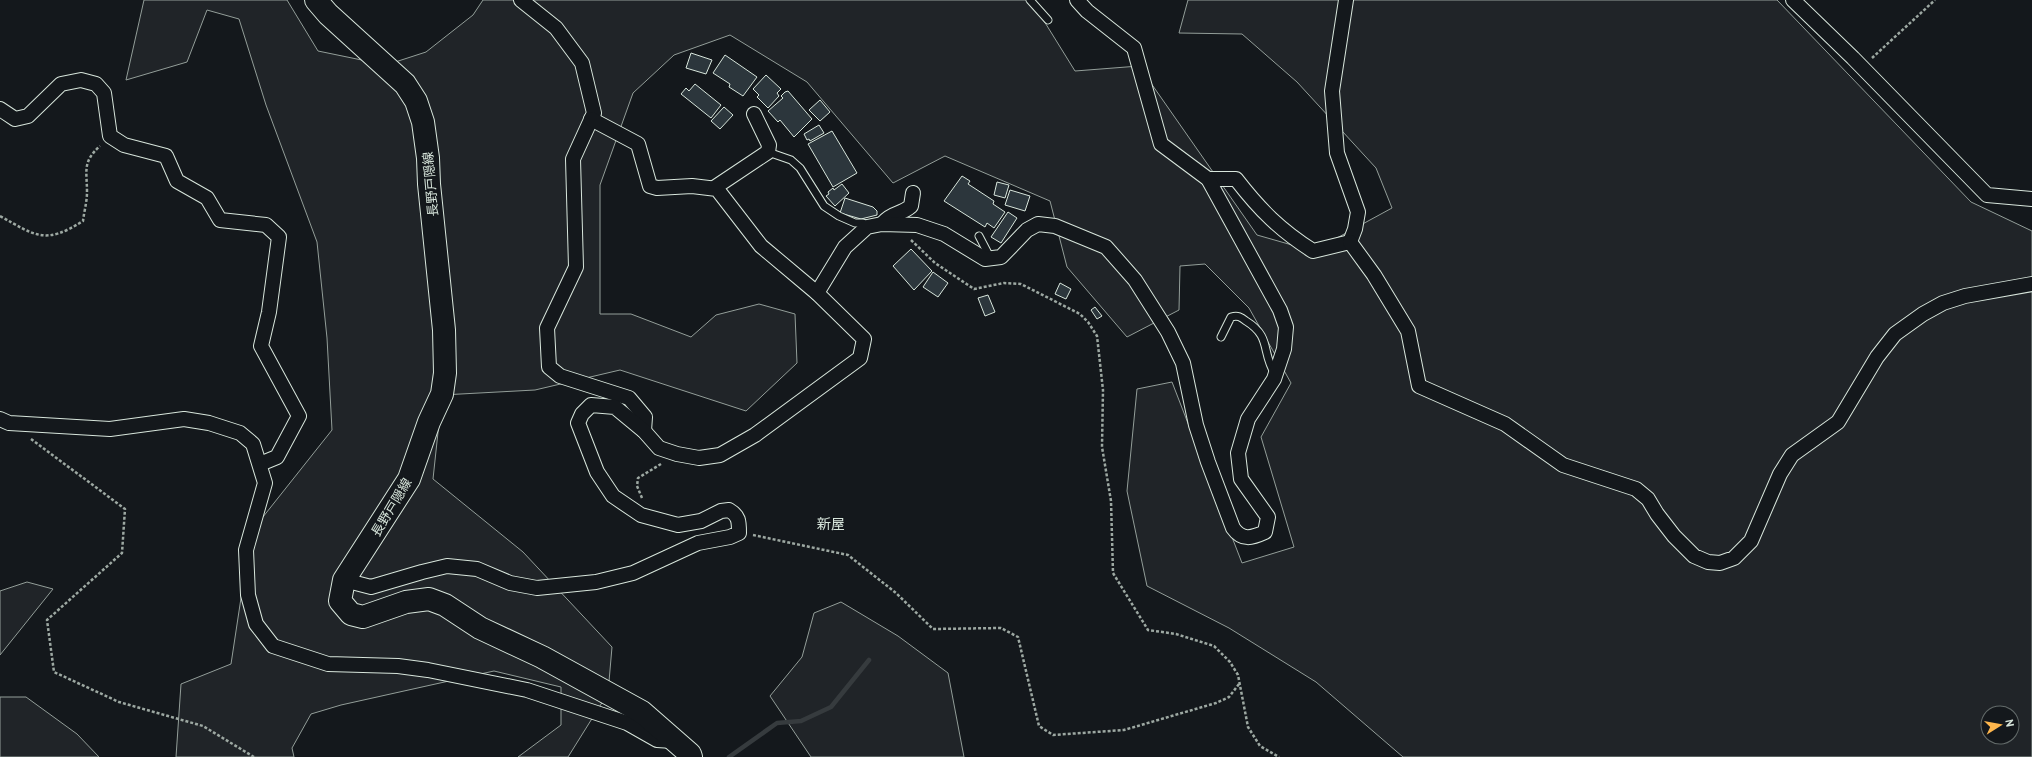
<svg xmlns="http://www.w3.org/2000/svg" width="2032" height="757" font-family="'PT Sans','Noto Sans JP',sans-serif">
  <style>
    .green { fill: #202428; stroke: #939e99; fill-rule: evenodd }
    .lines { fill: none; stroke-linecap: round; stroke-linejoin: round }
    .stream { stroke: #363b3e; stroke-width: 4.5 }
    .building { fill: #2c363c; stroke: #d8e6dc }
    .service-casing { stroke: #d8e6dc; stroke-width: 9 }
    .minor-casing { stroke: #d8e6dc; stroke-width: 16 }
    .primary-casing { stroke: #d8e6dc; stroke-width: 24 }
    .path { stroke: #9da8a2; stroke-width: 2.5; stroke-dasharray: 3 2; stroke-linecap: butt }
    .service { stroke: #14181c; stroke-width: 7 }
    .minor { stroke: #14181c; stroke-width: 14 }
    .primary { stroke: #14181c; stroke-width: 22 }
    .labels { text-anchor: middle; stroke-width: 3; stroke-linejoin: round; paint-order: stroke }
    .street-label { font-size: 13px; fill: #d8e6dc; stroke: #14181c }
    .neighbourhood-label { font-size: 14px; fill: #d8e6dc; stroke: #14181c }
  </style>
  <rect width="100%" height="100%" fill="#14181c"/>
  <g class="green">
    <path d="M144,0H287L318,51L386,65L426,52L473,15L483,0H1031L1075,71L1139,66L1257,235L1313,251L1392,208L1376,168L1297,82L1242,34L1179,33L1188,0H1777L1971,202L2032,231V757H1403L1316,682L1229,628L1147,586L1127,491L1137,389L1172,382L1242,563L1294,547L1261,437L1291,383L1249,308L1205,264L1180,266L1179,310L1127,337L1067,267L1050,201L945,156L893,183L807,82L730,35L674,55L633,93L600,185V314H631L691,337L716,315L759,304L795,314L797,363L746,411L620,370L535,390L442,395L433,479L523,552L612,647L608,693L568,757H518L561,725V687L494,671L341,705L311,714L292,748L294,757H176L181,684L231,664L251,532L332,430L327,338L317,242L266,105L239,19L207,10L187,62L126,80ZM1988,713H2012V737H1988Z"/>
    <polygon points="27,582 53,589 0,655 0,591"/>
    <polygon points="841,602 898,636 948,673 964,757 811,757 770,696 802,657 814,613"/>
    <polygon points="0,697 26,697 77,734 99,757 0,757"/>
  </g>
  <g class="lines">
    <polyline class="stream" points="729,757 777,723 801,721 831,707 869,660"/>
  </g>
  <g class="building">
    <polygon points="691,53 712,60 706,74 686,68"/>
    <polygon points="725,55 757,77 743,96 729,87 730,84 713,73"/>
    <polygon points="766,75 781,89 777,93 779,96 768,108 757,97 759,95 753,89"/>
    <polygon points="695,84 721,105 711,118 681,94 686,88 689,91"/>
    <polygon points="788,91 812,119 794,137 780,120 778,122 768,111 783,98 781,96 785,92"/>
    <polygon points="820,100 830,112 820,121 809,110"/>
    <polygon points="724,107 733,115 720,129 711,121"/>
    <polygon points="819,125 824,133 810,141 809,139 807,140 804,134"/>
    <polygon points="832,131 857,173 833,187 808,144"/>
    <polygon points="962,176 970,181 968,184 994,201 993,204 1005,212 994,228 987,223 985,227 944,201"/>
    <polygon points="997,182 1009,185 1005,198 994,195"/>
    <polygon points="842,184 849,193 835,206 826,196 829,194 828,192 833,188 834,190"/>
    <polygon points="1010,190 1030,196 1025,211 1005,205"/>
    <polygon points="845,198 873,207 877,211 877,215 861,219 840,213"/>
    <polygon points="1008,212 1017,218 1001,243 991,237"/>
    <polygon points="911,249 932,271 914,290 893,266"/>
    <polygon points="933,272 948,283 938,297 923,287"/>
    <polygon points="1060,283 1071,289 1066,299 1055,294"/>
    <polygon points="988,295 995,312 985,316 978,298"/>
    <polygon points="1095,307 1102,316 1097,319 1091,310"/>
  </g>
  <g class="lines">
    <g class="service-casing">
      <g id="service">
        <polyline points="1030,0 1048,20"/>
        <polyline points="768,152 791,160 800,168 824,206 839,216 855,223 863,223 867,227"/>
        <polyline points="979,236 991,259"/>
        <path d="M1221,337L1231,317C1238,315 1241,317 1246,321C1272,337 1261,352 1275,374"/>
      </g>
    </g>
    <g class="minor-casing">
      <g id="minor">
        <polyline points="521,0 556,28 582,63 594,113 573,159 576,267 547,328 549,367 560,376 629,398 645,417 644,431"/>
        <polyline points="1346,0 1332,91 1337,153 1358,212 1355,229 1350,242"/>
        <polyline points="1793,0 1853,58 1987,195 2032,199"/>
        <polyline points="0,109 15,119 28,116 61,84 81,80 96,84 104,93 110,136 124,145 166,156 177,181 207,198 220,220 266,225 279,237 269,312 261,346 299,416 277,457 260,464"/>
        <polyline points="591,119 638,144 650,186 657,188 692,186 717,189 761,246 817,293"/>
        <path d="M1208,179H1236C1260,210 1280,230 1313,251L1350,242"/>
        <polyline points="714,188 768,152 769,145 754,114"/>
        <path d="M883,223C892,212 901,215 911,206L913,193"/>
        <polyline points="1350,242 1374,275 1408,331 1419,386 1505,424 1563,465 1636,489 1648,499 1657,514 1674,536 1694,556 1708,562 1720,563 1734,558 1751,541 1780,474 1792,455 1838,422 1877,357 1895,334 1923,314 1943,303 1965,296 2032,284"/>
        <polyline points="0,419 9,423 110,429 184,419 209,423 240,433 253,444 265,483 246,550 248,595 256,624 273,646 328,664 398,666 428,670 527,690 627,723 657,740 673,741"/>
        <path d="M344,580L371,587L422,572L447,566L477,569L510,583L537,588L596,582L633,573L698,543L730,537L739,533C739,521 739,516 729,510L721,511L701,521L678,525L641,515L613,496L597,472L578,423L582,414L591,405L615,407L644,431L659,448L677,454L699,458L720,455L755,435L860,358L864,339L817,293L845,247L867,227L882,224L917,225L944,234L985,259L1001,257L1027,230L1038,224L1055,226L1106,247L1135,280L1168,332L1183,363L1196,425L1208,462L1233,528C1242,541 1252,538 1265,532L1268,517L1241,479L1238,453L1248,419L1274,379L1284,349L1286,327L1280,310L1208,179L1161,144L1134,48L1087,11L1077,0"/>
      </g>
    </g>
    <g class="primary-casing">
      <polyline id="primary" points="316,0 328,14 405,84 416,101 423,122 428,158 429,184 444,330 445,373 442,394 429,422 409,479 344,580 340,601 351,614 363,617 406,602 429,599 445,605 480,628 542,657 642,712 690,754 691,757"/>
    </g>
    <g class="path">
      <polyline points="1872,58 1935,0"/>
      <path d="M0,216C36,236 45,245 83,221C84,212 87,202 87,192C87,171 82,162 100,146"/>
      <polyline points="911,240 935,263 974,289 1004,283 1021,284 1080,314 1088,322 1097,336 1103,390 1102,447 1111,501 1113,573 1148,630 1176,634 1214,646 1230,662 1238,675 1248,727 1260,746 1279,757"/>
      <polyline points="31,439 125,509 122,553 47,620 54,672 119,702 203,726 254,757"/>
      <polyline points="642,498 637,486 638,478 661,464"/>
      <polyline points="753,535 848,555 896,593 933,629 1001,628 1018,637 1039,726 1053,735 1124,730 1216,703 1229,697 1239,684"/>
    </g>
    <use href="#service" class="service"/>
    <use href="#minor" class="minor"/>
    <use href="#primary" class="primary"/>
  </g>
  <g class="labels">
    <g class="street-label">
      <text transform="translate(430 184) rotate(-95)" y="5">長野戸隠線</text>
      <text transform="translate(391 507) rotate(-59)" y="5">長野戸隠線</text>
    </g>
    <g class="neighbourhood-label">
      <text x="831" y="529">新屋</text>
    </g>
  </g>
  <g transform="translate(2000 725) rotate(79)"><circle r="19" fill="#14181c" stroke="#626a69"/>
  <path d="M0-3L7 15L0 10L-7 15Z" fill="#ffb74d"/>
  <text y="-6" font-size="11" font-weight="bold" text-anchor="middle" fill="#d8e6dc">N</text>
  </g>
</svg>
